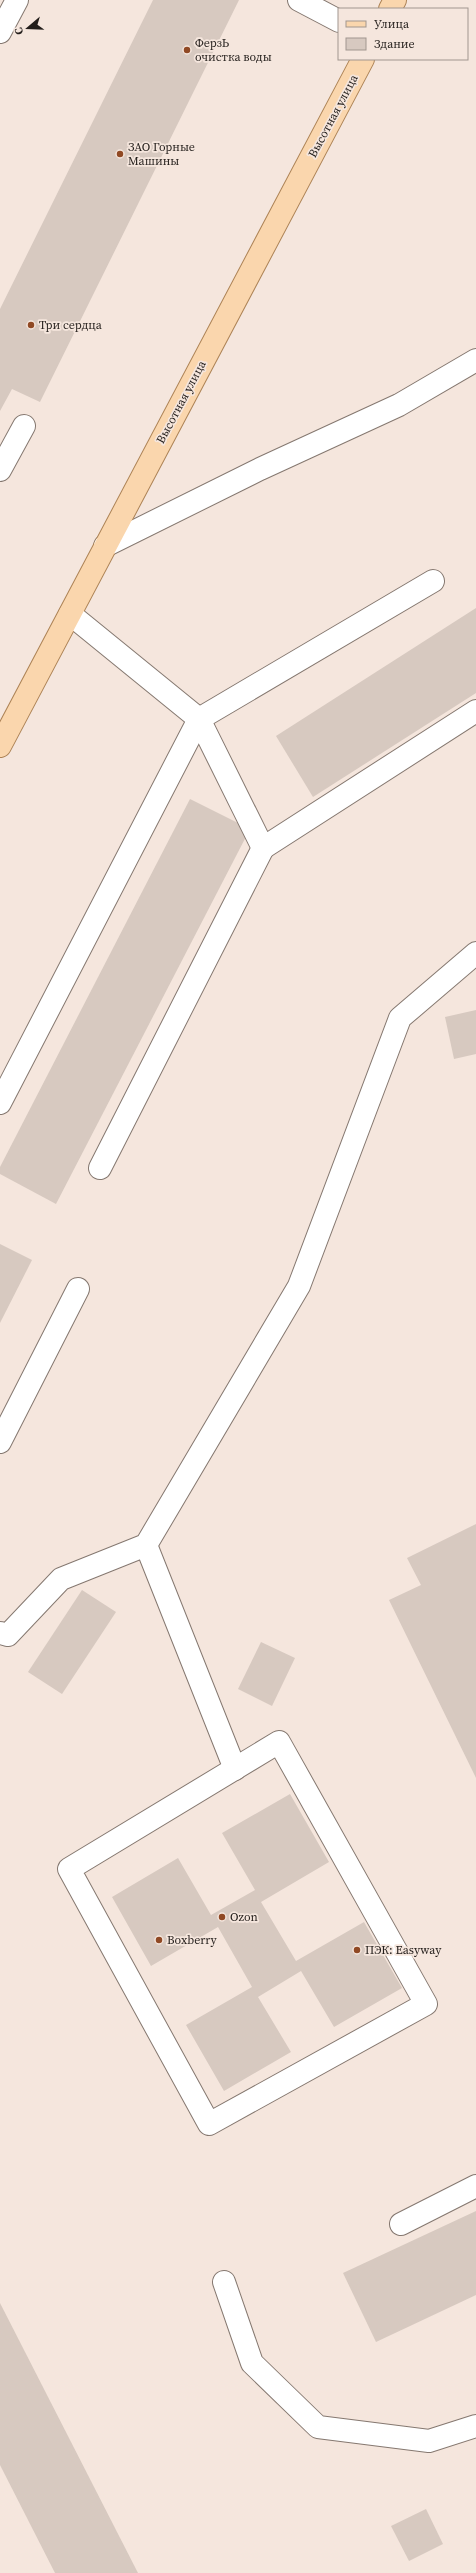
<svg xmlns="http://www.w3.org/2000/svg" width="476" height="2573" font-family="'Source Serif 4',serif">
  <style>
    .building { fill: #d7c9c0 }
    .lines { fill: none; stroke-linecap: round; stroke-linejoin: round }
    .service-casing { stroke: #857870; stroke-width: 24 }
    .primary-casing { stroke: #ad8356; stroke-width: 24 }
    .service { stroke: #fff; stroke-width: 22 }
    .primary { stroke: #fad6ad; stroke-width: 22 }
    .poi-dot { fill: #904924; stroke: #f5e6dd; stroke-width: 1.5 }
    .labels { text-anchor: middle; stroke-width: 3.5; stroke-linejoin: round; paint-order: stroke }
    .poi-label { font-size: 12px; fill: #231e1b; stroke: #f5e6dd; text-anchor: start }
    .street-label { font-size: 12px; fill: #231e1b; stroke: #f5e6dd }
  </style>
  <rect width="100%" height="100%" fill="#f5e6dd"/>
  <g class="building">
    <polygon points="153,0 239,0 40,402 12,389 0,411 0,309"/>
    <polygon points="476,608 476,693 313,797 276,736"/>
    <polygon points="190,799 250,829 56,1204 0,1174 0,1167"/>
    <polygon points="476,1010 476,1054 454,1059 445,1017"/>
    <polygon points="0,1244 32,1260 0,1323"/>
    <polygon points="476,1524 476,1778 389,1600 421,1585 407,1558"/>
    <polygon points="82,1590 116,1612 62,1694 28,1672"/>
    <polygon points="261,1642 295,1658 272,1706 238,1689"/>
    <polygon points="290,1794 329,1862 261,1902 296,1961 364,1922 402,1988 334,2027 301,1971 258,1997 291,2052 224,2091 186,2025 252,1987 218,1927 151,1966 112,1897 178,1858 211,1915 255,1890 222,1833"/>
    <polygon points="476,2211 476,2295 376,2342 343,2273"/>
    <polygon points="0,2303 138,2573 55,2573 0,2465"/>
    <polygon points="426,2509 443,2544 409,2561 391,2526"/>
  </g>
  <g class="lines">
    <g class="service-casing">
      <g id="service">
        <polyline points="299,0 339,21"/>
        <polyline points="0,32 17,0"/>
        <polyline points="0,470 24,426"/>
        <polyline points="105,546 260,469 399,405 476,360"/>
        <polyline points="70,614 199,719 263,848 476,711"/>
        <polyline points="0,1103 199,719 433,581"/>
        <polyline points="100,1168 263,848"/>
        <polyline points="0,1442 78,1289"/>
        <polyline points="146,1545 235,1769"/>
        <polyline points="0,1633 8,1635 61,1579 146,1545 299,1286 400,1018 476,953"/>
        <polygon points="279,1742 426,2004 209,2124 69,1869"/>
        <polyline points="401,2224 476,2186"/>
        <polyline points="224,2282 252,2363 318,2427 429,2441 476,2426"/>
      </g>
    </g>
    <g class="primary-casing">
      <g id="primary">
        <polyline points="390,9 395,0"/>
        <polyline points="0,746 363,59"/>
      </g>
    </g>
    <use href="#service" class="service"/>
    <use href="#primary" class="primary"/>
  </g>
  <g class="poi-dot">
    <circle cx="187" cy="50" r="4"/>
    <circle cx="120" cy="154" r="4"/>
    <circle cx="31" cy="325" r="4"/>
    <circle cx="222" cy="1917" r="4"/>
    <circle cx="159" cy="1940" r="4"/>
    <circle cx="357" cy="1950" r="4"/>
  </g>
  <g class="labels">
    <g class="poi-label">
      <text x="195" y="47">ФерзЬ<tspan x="195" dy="14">очистка воды</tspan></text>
      <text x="128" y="151">ЗАО Горные<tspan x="128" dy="14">Машины</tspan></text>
      <text x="39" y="329">Три сердца</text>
      <text x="230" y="1921">Ozon</text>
      <text x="167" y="1944">Boxberry</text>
      <text x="365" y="1954">ПЭК: Easyway</text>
    </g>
    <g class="street-label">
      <text transform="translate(333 116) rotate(-62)" y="4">Высотная улица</text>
      <text transform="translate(181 402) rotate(-62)" y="4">Высотная улица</text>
    </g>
  </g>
  <rect x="338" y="8" width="130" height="52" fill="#f5e6dd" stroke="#a1968f"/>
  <rect x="346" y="21" width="20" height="6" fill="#fad6ad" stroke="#a1968f"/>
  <text x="374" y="28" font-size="12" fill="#231e1b">Улица</text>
  <rect x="346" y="38" width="20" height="12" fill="#d7c9c0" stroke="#a1968f"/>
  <text x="374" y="48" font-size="12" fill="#231e1b">Здание</text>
  <g transform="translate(28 28) rotate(251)" stroke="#f5e6dd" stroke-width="3" paint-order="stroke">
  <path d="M0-3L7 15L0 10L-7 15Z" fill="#231e1b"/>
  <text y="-6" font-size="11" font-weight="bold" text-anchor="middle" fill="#231e1b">С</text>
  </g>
</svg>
